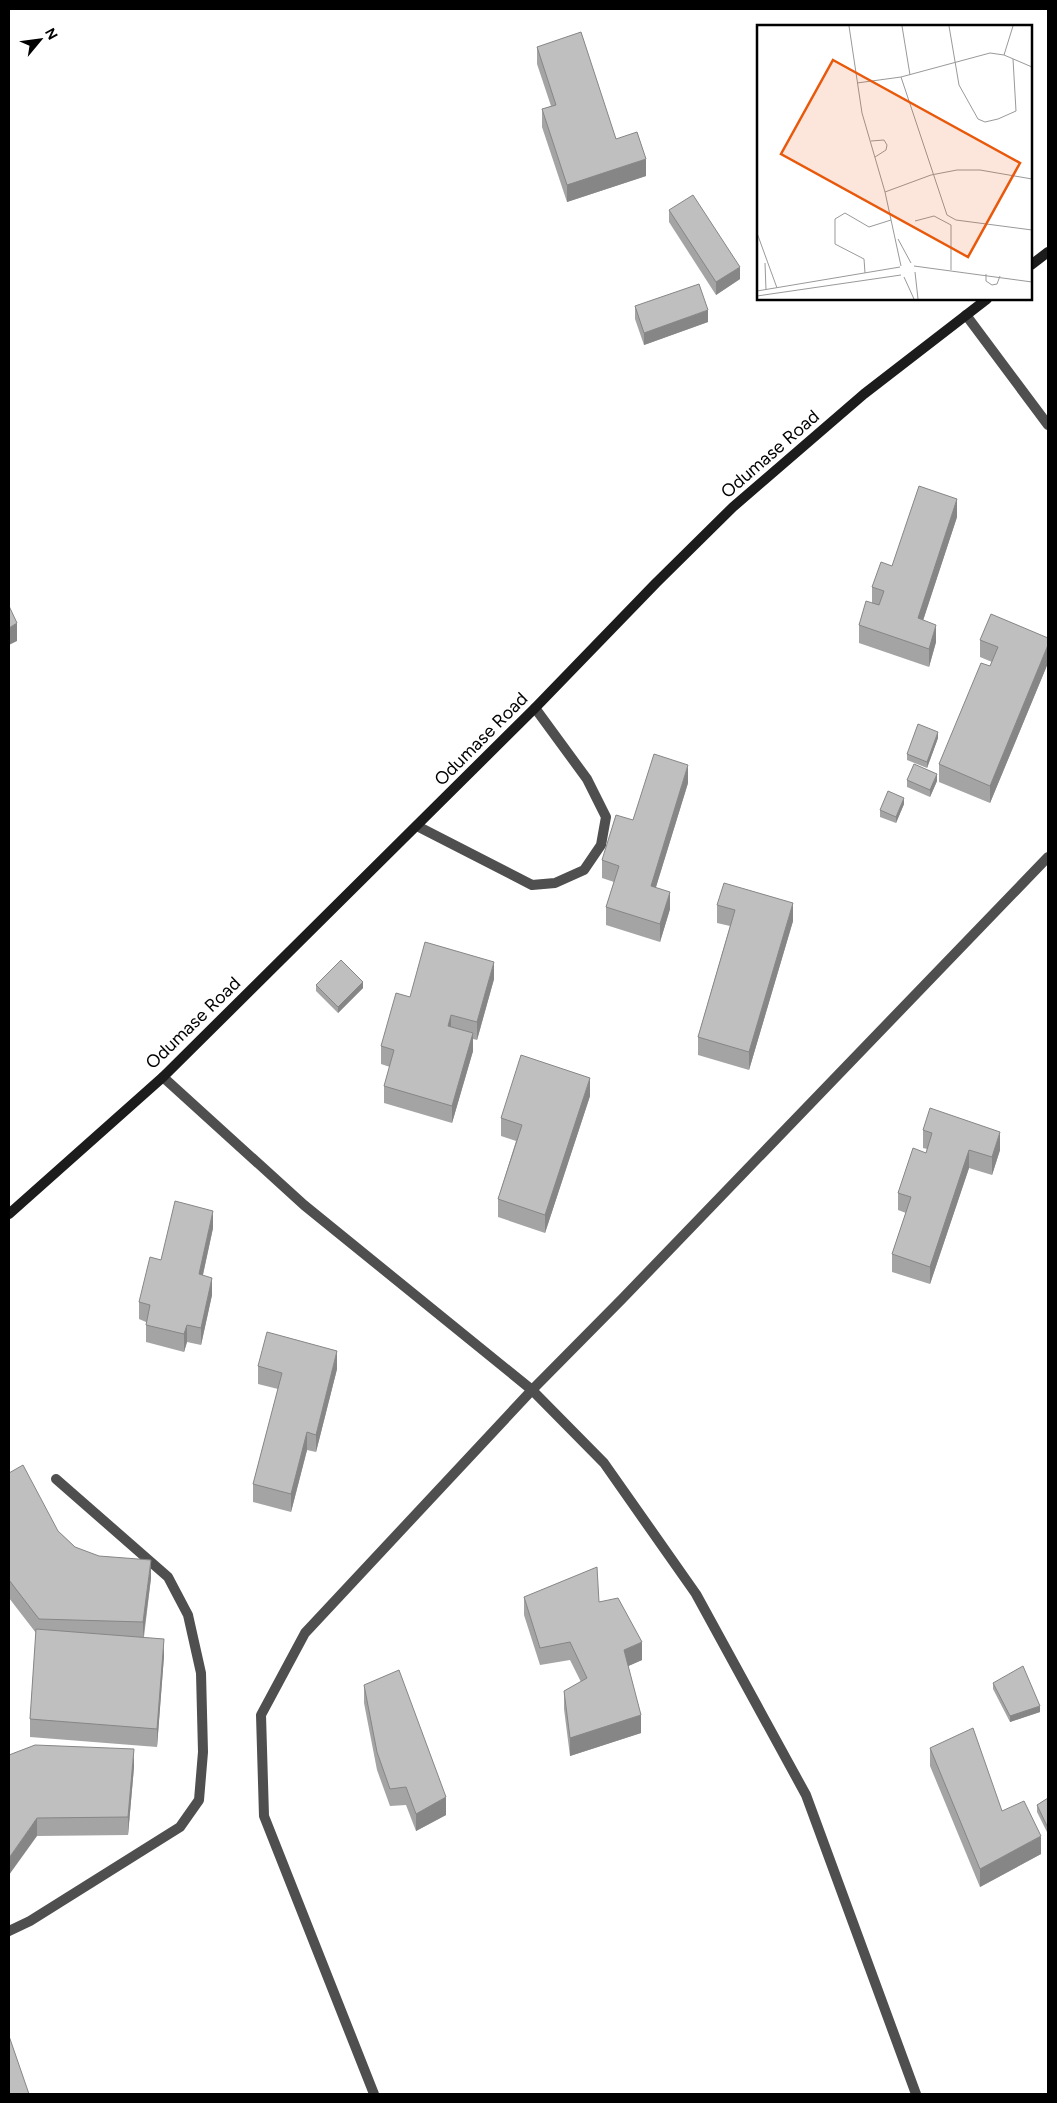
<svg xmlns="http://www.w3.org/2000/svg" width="1057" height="2103" font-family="Figtree,sans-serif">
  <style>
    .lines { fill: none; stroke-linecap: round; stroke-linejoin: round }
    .lane { stroke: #4f4f4f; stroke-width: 10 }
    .street { stroke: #4f4f4f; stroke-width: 10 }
    .secondary { stroke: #1c1c1c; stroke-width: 10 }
    .wall { fill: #a4a4a4 }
    .shaded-wall { fill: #868686 }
    .building { fill: #bfbfbf; stroke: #868686 }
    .labels { text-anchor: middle; stroke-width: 4.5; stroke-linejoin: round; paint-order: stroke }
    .street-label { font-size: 18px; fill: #000; stroke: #fff }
    .inset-road { fill: none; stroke: #999; stroke-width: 1 }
    .view { fill: #e8590c; fill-opacity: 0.15; stroke: #e8590c; stroke-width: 2.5 }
    .inset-edge { fill: none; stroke: #000; stroke-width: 2.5 }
  </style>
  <rect width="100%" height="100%" fill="#fff"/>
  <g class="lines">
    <g class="lane">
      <polyline points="417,826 532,885 555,883 584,870 601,845 606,817 587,779 535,708"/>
      <polyline points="9,1931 30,1921 180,1827 199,1800 203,1752 201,1673 188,1615 168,1577 56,1479"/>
    </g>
    <g class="street">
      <polyline points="966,315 1048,425"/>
      <polyline points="163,1077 304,1205 532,1390 604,1463 696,1594 806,1795 916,2094"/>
      <polyline points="374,2094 264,1816 261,1715 305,1633 532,1390 622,1299 1048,857"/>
    </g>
    <g class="secondary">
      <polyline points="1031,265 1048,252"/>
      <polyline points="9,1214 163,1077 535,708 656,583 733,507 864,394 987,299"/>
    </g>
  </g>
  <g class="wall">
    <polygon points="537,47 616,139 646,176 567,202 542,127 542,109 551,106 537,64"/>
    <polygon points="669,210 740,279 716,295 669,222"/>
    <polygon points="635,306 708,322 644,345 635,319"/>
    <polygon points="957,517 923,620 936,642 929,667 859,643 859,625 872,603 872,587 892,566"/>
    <polygon points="1048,638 1048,663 990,803 939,782 939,764 992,662 980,657 980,640"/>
    <polygon points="938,738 927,768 907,760 907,754"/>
    <polygon points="907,780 937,781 930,797 907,787"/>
    <polygon points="688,783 656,887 670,909 660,942 606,925 606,907 614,882 602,878 602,860 633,820"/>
    <polygon points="904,804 896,823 880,817 880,810"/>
    <polygon points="717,905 793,921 749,1070 698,1055 698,1037 730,926 717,923"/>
    <polygon points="494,979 477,1040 473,1039 473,1051 452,1123 384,1103 384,1086 390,1067 381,1064 381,1046 410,997"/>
    <polygon points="316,985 363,988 338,1013 316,991"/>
    <polygon points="590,1096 545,1233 498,1217 498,1199 516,1141 501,1136 501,1118"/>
    <polygon points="923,1130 1000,1150 992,1175 969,1168 930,1284 892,1272 892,1254 906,1213 898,1210 898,1193 926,1153 927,1149 923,1148"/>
    <polygon points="213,1228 203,1275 212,1295 201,1345 187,1342 184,1352 146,1342 146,1322 139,1319 139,1302 161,1260"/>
    <polygon points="258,1366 337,1369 316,1452 307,1450 291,1512 253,1502 253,1484 278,1389 258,1384"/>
    <polygon points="9,1473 58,1531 75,1547 151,1578 144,1637 164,1656 157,1747 30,1737 30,1719 36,1633 9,1598"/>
    <polygon points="524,1597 599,1602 642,1660 628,1666 641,1733 570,1756 564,1709 564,1691 581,1682 570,1660 540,1665 524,1615"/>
    <polygon points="993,1683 1040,1712 1010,1722 993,1689"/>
    <polygon points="364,1685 446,1815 416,1831 406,1805 390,1806 377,1770 364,1703"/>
    <polygon points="930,1748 1002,1811 1041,1854 980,1887 930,1766"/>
    <polygon points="9,1755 134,1767 128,1835 37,1836"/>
    <polygon points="1048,1798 1047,1832 1037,1812 1037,1805"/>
  </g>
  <g class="shaded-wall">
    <polygon points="646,159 646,176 567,202 567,185"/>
    <polygon points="740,267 740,279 716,295 716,282"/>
    <polygon points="708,310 708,322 644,345 644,333"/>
    <polygon points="957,499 957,517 918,636 918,618"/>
    <polygon points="17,623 17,641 9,645 9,628"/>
    <polygon points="936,625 936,642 929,667 929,649"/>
    <polygon points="1048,645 1048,663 990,803 990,786"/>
    <polygon points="938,732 938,738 927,768 927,762"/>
    <polygon points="688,765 688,783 651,903 651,886"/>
    <polygon points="937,774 937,781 930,797 930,790"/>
    <polygon points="904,798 904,804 896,823 896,817"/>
    <polygon points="670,892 670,909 660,942 660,924"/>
    <polygon points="793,903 793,921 749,1070 749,1052"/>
    <polygon points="494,962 494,979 477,1040 477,1022"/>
    <polygon points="363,982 363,988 338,1013 338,1007"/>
    <polygon points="451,1015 451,1033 448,1026"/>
    <polygon points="473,1033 473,1051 452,1123 452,1106"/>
    <polygon points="590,1078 590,1096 545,1233 545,1215"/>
    <polygon points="1000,1132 1000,1150 992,1175 992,1157"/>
    <polygon points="969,1150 969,1168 930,1284 930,1267"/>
    <polygon points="213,1211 213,1228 199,1292 199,1274"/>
    <polygon points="212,1278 212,1295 201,1345 201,1328"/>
    <polygon points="187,1325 187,1342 184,1352 184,1334"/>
    <polygon points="337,1351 337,1369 316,1452 316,1435"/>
    <polygon points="307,1432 307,1450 291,1512 291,1494"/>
    <polygon points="151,1560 151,1578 143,1639 143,1622"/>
    <polygon points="164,1639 164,1656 157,1747 157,1729"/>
    <polygon points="642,1642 642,1660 624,1668 624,1650"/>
    <polygon points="1040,1706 1040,1712 1010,1722 1010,1716"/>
    <polygon points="641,1715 641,1733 570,1756 570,1738"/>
    <polygon points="134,1749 134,1767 128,1835 128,1817"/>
    <polygon points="446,1797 446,1815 416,1831 416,1814"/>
    <polygon points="37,1818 37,1836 9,1875 9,1858"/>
    <polygon points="1041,1836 1041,1854 980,1887 980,1869"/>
  </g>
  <g class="building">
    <polygon points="581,32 616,139 637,132 646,159 567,185 542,109 556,105 537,47"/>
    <polygon points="693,195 740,267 716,282 669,210"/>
    <polygon points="699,284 708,310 644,333 635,306"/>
    <polygon points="919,486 957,499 918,618 936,625 929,649 859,625 866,601 879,605 884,591 872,587 881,562 892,566"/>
    <polygon points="9,606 17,623 9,628"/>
    <polygon points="991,614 1048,638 1048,645 990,786 939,764 981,663 990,666 998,647 980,640"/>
    <polygon points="918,724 938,732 927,762 907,754"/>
    <polygon points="654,754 688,765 651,886 670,892 660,924 606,907 619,866 602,860 616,815 633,820"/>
    <polygon points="914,764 937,774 930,790 907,780"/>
    <polygon points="888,791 904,798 896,817 880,810"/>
    <polygon points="724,883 793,903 749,1052 698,1037 735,910 717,905"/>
    <polygon points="425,942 494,962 477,1022 451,1015 448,1026 473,1033 452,1106 384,1086 394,1050 381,1046 396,993 410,997"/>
    <polygon points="341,960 363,982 338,1007 316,985"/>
    <polygon points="521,1055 590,1078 545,1215 498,1199 522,1125 501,1118"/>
    <polygon points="930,1108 1000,1132 992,1157 969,1150 930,1267 892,1254 911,1197 898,1193 913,1148 926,1153 932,1133 923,1130"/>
    <polygon points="175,1201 213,1211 199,1274 212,1278 201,1328 187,1325 184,1334 146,1325 150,1305 139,1302 150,1257 161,1260"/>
    <polygon points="267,1332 337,1351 316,1435 307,1432 291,1494 253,1484 282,1373 258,1366"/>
    <polygon points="23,1465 58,1531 75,1547 99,1556 151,1560 143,1622 39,1619 9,1580 9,1473"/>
    <polygon points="597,1567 599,1602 618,1598 642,1642 624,1650 641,1715 570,1738 564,1691 587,1678 570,1642 540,1648 524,1597"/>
    <polygon points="36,1629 164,1639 157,1729 30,1719"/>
    <polygon points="1023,1666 1040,1706 1010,1716 993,1683"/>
    <polygon points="399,1670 446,1797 416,1814 406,1787 390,1789 377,1752 364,1685"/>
    <polygon points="973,1728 1002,1811 1024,1801 1041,1836 980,1869 930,1748"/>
    <polygon points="35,1745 134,1749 128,1817 37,1818 9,1858 9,1755"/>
    <polygon points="1048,1798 1048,1825 1047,1826 1037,1805"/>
    <polygon points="9,2036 29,2094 9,2094"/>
  </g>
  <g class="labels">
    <g class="street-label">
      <text transform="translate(770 454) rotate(-41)" y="6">Odumase Road</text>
      <text transform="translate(481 739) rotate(-45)" y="6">Odumase Road</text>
      <text transform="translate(193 1023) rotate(-44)" y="6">Odumase Road</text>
    </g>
  </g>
  <g transform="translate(757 25)">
    <rect width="275" height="275" fill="#fff"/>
    <path class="inset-road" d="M92,1L105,88L128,167L144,241M145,1L153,50M192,1L202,60L221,94L228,97L241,94L259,86L256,34M247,30L256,1M144,52L190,190L199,195L275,205M100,58L144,52L233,28L247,30L275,42M114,116L127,115L130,120L129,125L118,132M128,167L174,150L200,145H223L275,154M158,196L177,191L194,200V245M0,208L20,263M141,214L154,238M8,238L9,265M157,241L275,257M158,247L161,274M108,248L107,234L78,219V194L88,188L112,202L134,195M229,249V256L235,260L240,259L243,251M147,252L157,274M0,266L143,242M0,271L144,250"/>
    <path class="view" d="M76,35L263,138L211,232L24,129Z"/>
    <rect width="275" height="275" class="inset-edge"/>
  </g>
  <rect width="1057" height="2103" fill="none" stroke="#000000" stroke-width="20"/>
  <g transform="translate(40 40) rotate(61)" stroke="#ffffff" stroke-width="4" paint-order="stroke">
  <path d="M0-4L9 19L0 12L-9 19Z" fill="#000000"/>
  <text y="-8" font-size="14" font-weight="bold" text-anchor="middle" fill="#000000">N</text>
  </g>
</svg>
